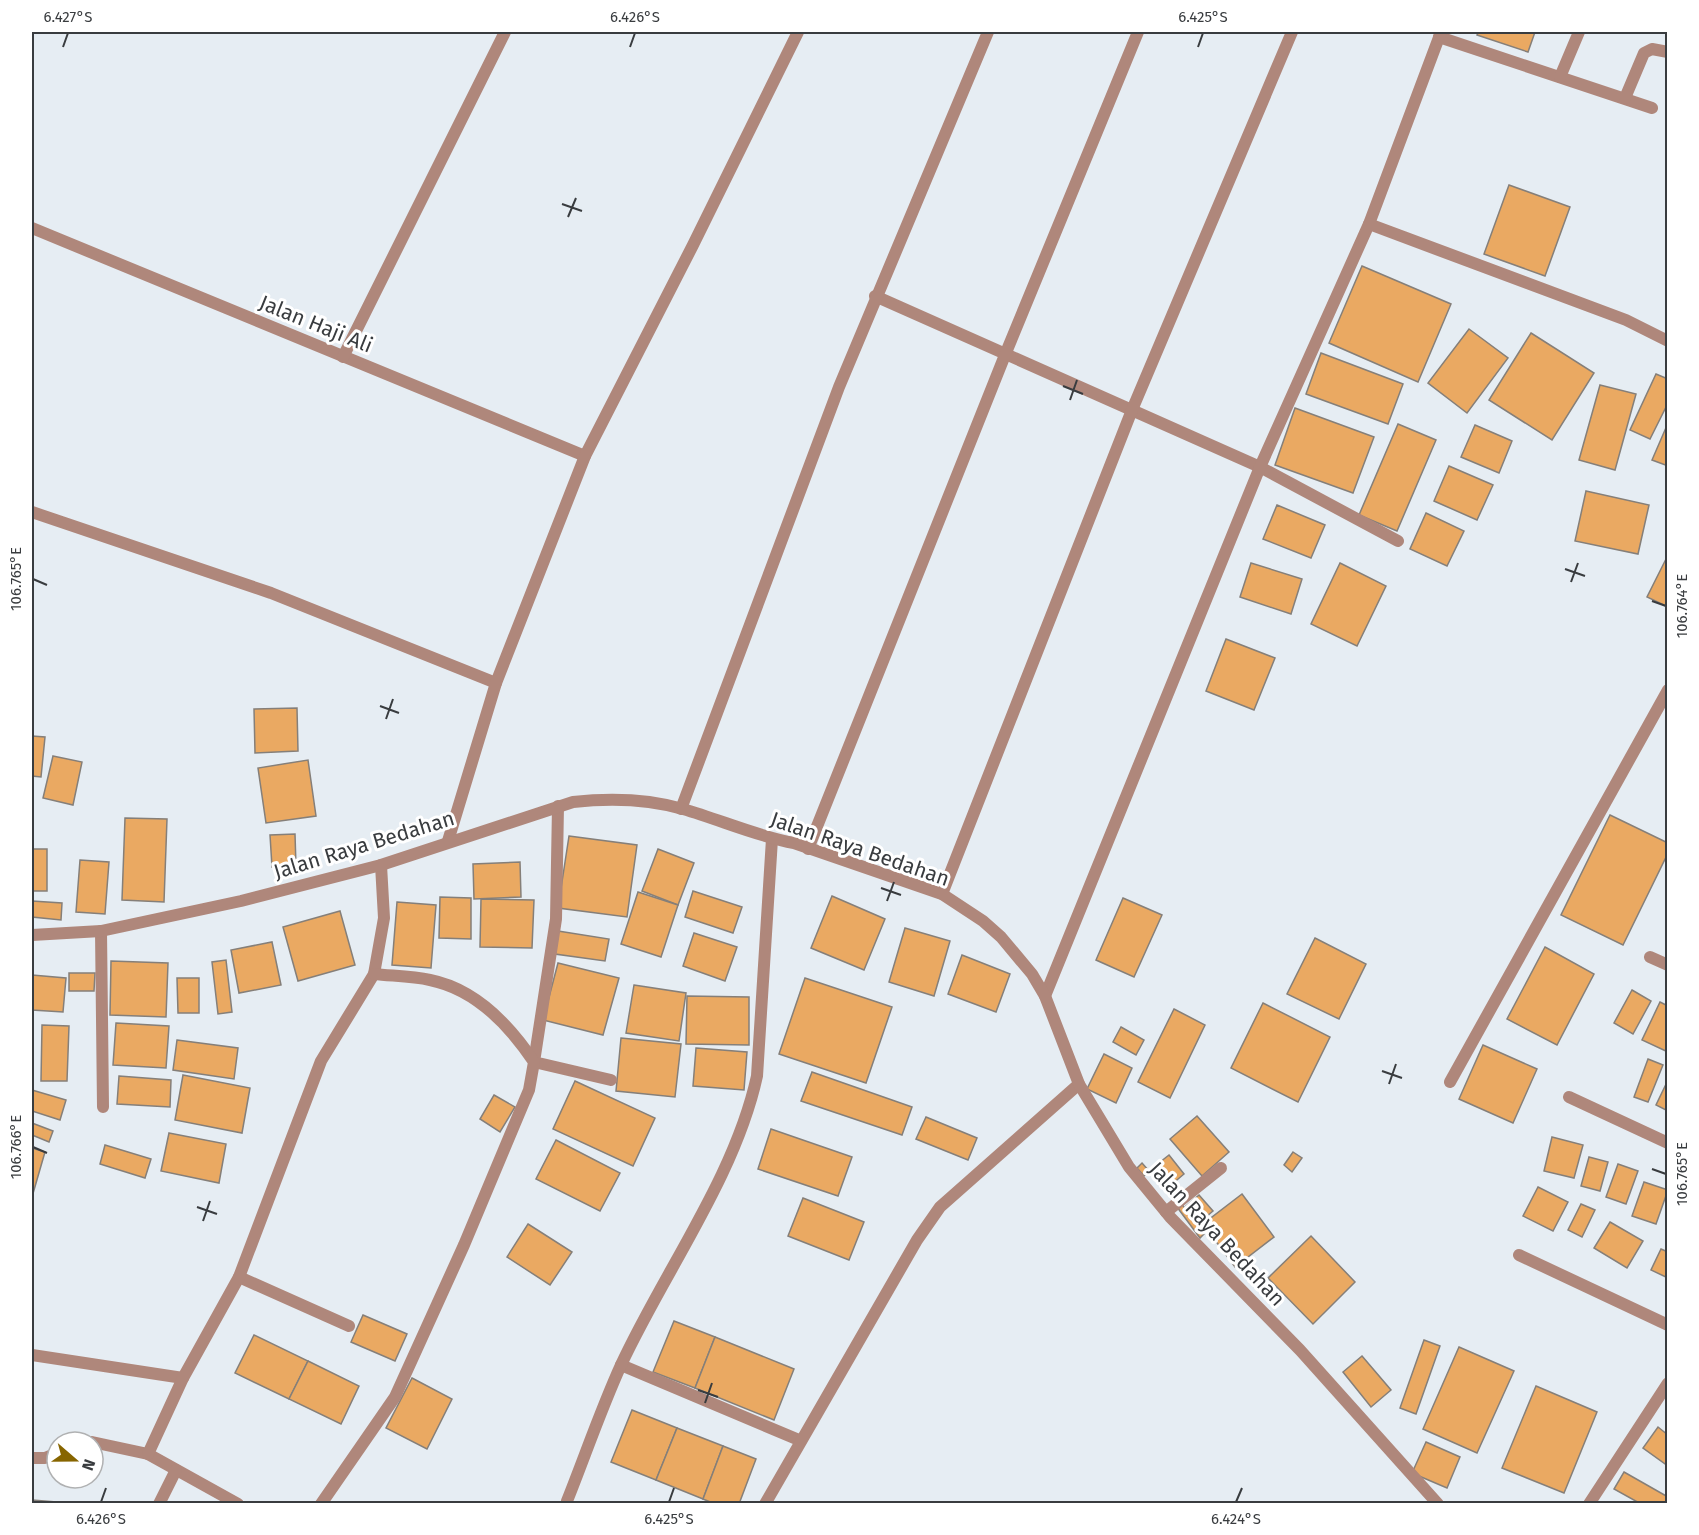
<svg xmlns="http://www.w3.org/2000/svg" width="1699" height="1535" font-family="'Fira Sans',sans-serif">
  <style>
    .building { fill: #eaa962; stroke: #857f79; stroke-width: 1.5 }
    .lines { fill: none; stroke-linecap: round; stroke-linejoin: round }
    .service { stroke: #af877b; stroke-width: 12 }
    .minor { stroke: #af877b; stroke-width: 12 }
    .tertiary { stroke: #af877b; stroke-width: 12 }
    .ticks { fill: none; stroke: #393c3f; stroke-width: 2 }
    .labels { text-anchor: middle; stroke-width: 6; stroke-linejoin: round; paint-order: stroke }
    .street-label { font-size: 21px; fill: #393c3f; stroke: #fff }
    .neatline { fill: none; stroke: #393c3f; stroke-width: 2 }
    .ticks-label { font-size: 15px; text-anchor: middle; fill: #393c3f }
  </style>
  <rect width="100%" height="100%" fill="#e6edf3"/>
  <g class="building">
    <polygon points="1478,32 1535,32 1528,52 1477,35"/>
    <polygon points="1509,185 1570,207 1545,276 1484,254"/>
    <polygon points="1362,266 1451,304 1418,382 1329,343"/>
    <polygon points="1469,329 1508,358 1467,413 1428,383"/>
    <polygon points="1531,333 1594,373 1552,440 1489,400"/>
    <polygon points="1321,353 1403,384 1388,424 1306,394"/>
    <polygon points="1656,374 1668,379 1668,403 1650,439 1630,430"/>
    <polygon points="1600,385 1636,394 1615,470 1579,460"/>
    <polygon points="1295,408 1374,437 1353,493 1275,465"/>
    <polygon points="1668,423 1668,466 1652,460"/>
    <polygon points="1398,424 1436,440 1397,531 1359,515"/>
    <polygon points="1475,425 1512,441 1499,473 1461,457"/>
    <polygon points="1449,466 1493,485 1477,520 1434,501"/>
    <polygon points="1586,491 1649,505 1638,554 1575,541"/>
    <polygon points="1277,505 1325,525 1311,558 1263,539"/>
    <polygon points="1426,513 1464,531 1447,566 1410,549"/>
    <polygon points="1668,555 1668,607 1647,597"/>
    <polygon points="1251,563 1302,579 1291,614 1240,597"/>
    <polygon points="1340,563 1386,586 1357,646 1311,624"/>
    <polygon points="1226,639 1275,658 1254,710 1206,691"/>
    <polygon points="297,708 298,751 255,753 254,709"/>
    <polygon points="32,736 45,737 41,777 32,776"/>
    <polygon points="53,756 82,762 73,805 43,798"/>
    <polygon points="308,760 316,816 266,823 258,768"/>
    <polygon points="1610,815 1668,843 1668,853 1623,945 1561,915"/>
    <polygon points="125,818 167,819 164,902 122,900"/>
    <polygon points="295,834 296,866 272,867 270,835"/>
    <polygon points="569,836 637,845 627,917 558,908"/>
    <rect x="32" y="849" width="15" height="42"/>
    <polygon points="658,849 694,863 678,905 642,891"/>
    <polygon points="80,860 109,862 105,914 76,912"/>
    <polygon points="520,862 521,897 474,899 473,864"/>
    <polygon points="693,891 742,907 733,933 685,917"/>
    <polygon points="638,892 678,905 661,957 621,944"/>
    <polygon points="832,896 885,919 864,970 811,948"/>
    <polygon points="440,897 471,898 471,939 439,938"/>
    <polygon points="1123,898 1162,915 1134,977 1096,960"/>
    <polygon points="481,899 534,900 532,948 480,947"/>
    <polygon points="32,901 62,903 61,920 32,917"/>
    <polygon points="397,902 436,905 431,968 392,965"/>
    <polygon points="340,911 355,965 298,981 283,927"/>
    <polygon points="905,928 950,941 934,996 889,982"/>
    <polygon points="558,931 609,939 605,961 555,954"/>
    <polygon points="694,933 737,947 725,981 683,966"/>
    <polygon points="1315,938 1366,964 1339,1019 1287,994"/>
    <polygon points="272,942 281,985 239,993 231,950"/>
    <polygon points="1545,947 1594,974 1557,1045 1507,1019"/>
    <polygon points="962,955 1010,974 996,1012 948,994"/>
    <polygon points="226,960 232,1012 218,1014 212,962"/>
    <polygon points="111,961 168,963 166,1017 110,1015"/>
    <polygon points="558,963 619,978 603,1035 543,1020"/>
    <polygon points="69,973 95,973 94,991 69,991"/>
    <polygon points="32,975 66,978 63,1012 32,1010"/>
    <polygon points="177,978 199,978 199,1013 178,1013"/>
    <polygon points="805,978 892,1007 866,1083 779,1054"/>
    <polygon points="634,985 686,993 679,1041 626,1033"/>
    <polygon points="1632,990 1651,1001 1633,1034 1614,1023"/>
    <polygon points="687,996 749,997 749,1045 686,1044"/>
    <polygon points="1660,1002 1668,1006 1668,1052 1642,1040"/>
    <polygon points="1263,1003 1330,1037 1298,1102 1231,1068"/>
    <polygon points="1174,1009 1205,1025 1170,1098 1138,1082"/>
    <polygon points="116,1023 169,1026 166,1068 113,1065"/>
    <polygon points="42,1025 69,1026 67,1081 41,1081"/>
    <polygon points="1121,1027 1144,1040 1136,1055 1113,1042"/>
    <polygon points="621,1038 681,1044 675,1097 616,1091"/>
    <polygon points="177,1040 238,1048 234,1079 173,1070"/>
    <polygon points="1483,1045 1537,1069 1513,1123 1459,1099"/>
    <polygon points="696,1048 747,1052 744,1090 693,1086"/>
    <polygon points="1104,1054 1132,1068 1116,1103 1087,1089"/>
    <polygon points="1648,1059 1663,1065 1648,1102 1634,1097"/>
    <polygon points="812,1072 912,1107 902,1135 801,1101"/>
    <polygon points="183,1075 250,1088 242,1133 175,1120"/>
    <polygon points="119,1076 171,1080 170,1107 117,1104"/>
    <polygon points="1668,1080 1668,1111 1656,1105"/>
    <polygon points="575,1081 655,1118 633,1166 553,1129"/>
    <polygon points="32,1090 66,1100 60,1120 32,1111"/>
    <polygon points="494,1095 515,1107 500,1132 480,1119"/>
    <polygon points="1197,1116 1229,1152 1202,1176 1170,1139"/>
    <polygon points="926,1117 977,1138 968,1160 916,1139"/>
    <polygon points="32,1123 53,1131 49,1142 32,1135"/>
    <polygon points="771,1129 852,1157 838,1196 758,1169"/>
    <polygon points="169,1133 226,1144 219,1183 161,1171"/>
    <polygon points="1552,1137 1583,1145 1574,1178 1544,1171"/>
    <polygon points="556,1140 620,1173 600,1211 536,1179"/>
    <polygon points="105,1145 151,1159 145,1178 100,1164"/>
    <polygon points="32,1148 45,1152 32,1197"/>
    <polygon points="1293,1152 1302,1158 1292,1172 1284,1165"/>
    <polygon points="1169,1155 1184,1174 1171,1185 1155,1166"/>
    <polygon points="1589,1157 1608,1162 1600,1191 1581,1186"/>
    <polygon points="1142,1163 1149,1171 1144,1176 1137,1168"/>
    <polygon points="1618,1164 1638,1171 1626,1204 1606,1197"/>
    <polygon points="1644,1182 1668,1190 1656,1224 1632,1216"/>
    <polygon points="1538,1187 1568,1202 1553,1231 1523,1216"/>
    <polygon points="1242,1194 1274,1237 1235,1267 1203,1224"/>
    <polygon points="1199,1195 1213,1211 1200,1222 1186,1206"/>
    <polygon points="803,1198 864,1222 849,1260 788,1236"/>
    <polygon points="1181,1203 1204,1234 1200,1238 1177,1207"/>
    <polygon points="1581,1204 1595,1210 1582,1237 1568,1230"/>
    <polygon points="1610,1222 1643,1241 1627,1268 1594,1248"/>
    <polygon points="528,1224 572,1252 550,1285 507,1257"/>
    <polygon points="1311,1236 1355,1282 1313,1324 1268,1278"/>
    <polygon points="1661,1249 1668,1252 1668,1278 1651,1270"/>
    <polygon points="363,1315 407,1334 395,1361 351,1342"/>
    <polygon points="674,1321 715,1337 695,1388 653,1372"/>
    <polygon points="254,1335 308,1361 289,1399 235,1373"/>
    <polygon points="715,1337 794,1369 774,1420 695,1388"/>
    <polygon points="1424,1340 1440,1346 1416,1414 1400,1408"/>
    <polygon points="1459,1347 1514,1371 1477,1453 1423,1429"/>
    <polygon points="1362,1356 1391,1390 1371,1407 1343,1372"/>
    <polygon points="308,1361 359,1386 341,1424 289,1399"/>
    <polygon points="412,1378 452,1399 427,1449 386,1428"/>
    <polygon points="1536,1386 1597,1412 1564,1493 1502,1468"/>
    <polygon points="632,1410 677,1428 656,1480 611,1462"/>
    <polygon points="1658,1427 1668,1435 1668,1466 1643,1448"/>
    <polygon points="677,1428 723,1446 703,1499 656,1480"/>
    <polygon points="1426,1442 1460,1457 1447,1488 1412,1473"/>
    <polygon points="723,1446 756,1459 739,1504 715,1504 703,1499"/>
    <polygon points="1624,1472 1668,1497 1668,1504 1641,1504 1614,1489"/>
    <polygon points="32,1500 56,1502 56,1504 32,1504"/>
  </g>
  <g class="lines">
    <polyline class="service" points="1166,1212 1221,1168"/>
    <g class="minor">
      <polyline points="1439,37 1652,108"/>
      <polyline points="1560,77 1579,32"/>
      <polyline points="1625,98 1644,53 1652,49 1668,52"/>
      <polyline points="1369,224 1441,32"/>
      <polyline points="32,228 585,456"/>
      <polyline points="875,296 1260,467 1398,541"/>
      <polyline points="343,357 505,32"/>
      <polyline points="32,512 271,593 496,683"/>
      <polyline points="558,806 556,919 534,1062 611,1080"/>
      <polyline points="681,809 839,387 988,32"/>
      <polyline points="448,841 496,683 585,456 693,245 798,32"/>
      <polyline points="808,849 1005,355 1138,32"/>
      <polyline points="942,894 1132,410 1292,32"/>
      <polyline points="101,931 103,1107"/>
      <polyline points="1650,957 1668,965"/>
      <polyline points="1045,996 1260,467 1369,224 1626,320 1668,341"/>
      <polyline points="1450,1082 1668,690"/>
      <polyline points="1569,1097 1668,1143"/>
      <polyline points="1519,1255 1668,1325"/>
      <polyline points="239,1277 349,1326"/>
      <polyline points="32,1355 183,1378"/>
      <polyline points="621,1365 799,1440"/>
      <polyline points="92,1442 148,1454 238,1504"/>
      <polyline points="148,1454 183,1378 239,1277 321,1061 374,974 384,918 381,865"/>
      <polyline points="32,1458 45,1458 57,1453"/>
      <path d="M567,1501C585,1456 601,1409 621,1365C664,1272 735,1177 757,1076L772,839"/>
      <polyline points="159,1504 176,1470"/>
      <path d="M321,1504L395,1397L464,1245L529,1090L534,1062C510,1026 475,989 430,980C412,976 392,976 374,974"/>
      <polyline points="765,1504 917,1240 940,1207 1079,1084"/>
      <polyline points="1589,1504 1668,1383"/>
    </g>
    <path class="tertiary" d="M32,935L101,931L241,901L381,865L573,802C609,798 648,799 683,809C721,820 756,836 794,843L942,894L983,921L1001,937L1032,974L1045,996L1079,1084L1129,1167L1170,1217L1300,1350L1438,1504"/>
  </g>
  <path class="ticks" d="M63,47L68,33M630,47L635,33M1198,47L1203,33M562,204L582,211M568,217L576,198M1063,386L1083,394M1070,400L1077,380M1565,569L1585,576M33,579L47,585M1571,582L1578,563M1652,601L1666,606M380,706L399,713M386,719L393,699M881,888L901,895M887,901L894,882M1382,1071L1402,1078M1389,1084L1396,1064M33,1147L47,1153M1652,1169L1666,1174M197,1207L217,1214M203,1221L210,1201M698,1390L718,1397M705,1403L712,1383M101,1502L106,1488M669,1502L674,1488M1236,1502L1242,1488"/>
  <g class="labels">
    <g class="street-label">
      <text transform="translate(316 324) rotate(22)" y="7">Jalan Haji Ali</text>
      <text transform="translate(364 845) rotate(-17)" y="7">Jalan Raya Bedahan</text>
      <text transform="translate(860 849) rotate(19)" y="7">Jalan Raya Bedahan</text>
      <text transform="translate(1217 1234) rotate(47)" y="7">Jalan Raya Bedahan</text>
    </g>
  </g>
  <rect width="1699" height="1535" fill="none" stroke="#ffffff" stroke-width="66"/>
  <g transform="translate(75 1460) rotate(110)"><circle r="28" fill="#ffffff" stroke="#b0b1b2" stroke-width="1.5"/>
  <path d="M0-4.5L10 22L0 15L-10 22Z" fill="#876500"/>
  <text y="-9" font-size="16" font-weight="bold" text-anchor="middle" fill="#393c3f">N</text>
  </g>
  <rect x="33" y="33" width="1633" height="1469" class="neatline"/>
  <g class="ticks-label">
    <text x="68" y="22">6.427°S</text>
    <text x="635" y="22">6.426°S</text>
    <text x="1203" y="22">6.425°S</text>
    <text transform="translate(16 579) rotate(-90)" y="5">106.765°E</text>
    <text transform="translate(1682 606) rotate(-90)" y="5">106.764°E</text>
    <text transform="translate(16 1147) rotate(-90)" y="5">106.766°E</text>
    <text transform="translate(1682 1174) rotate(-90)" y="5">106.765°E</text>
    <text x="101" y="1524">6.426°S</text>
    <text x="669" y="1524">6.425°S</text>
    <text x="1236" y="1524">6.424°S</text>
  </g>
</svg>
